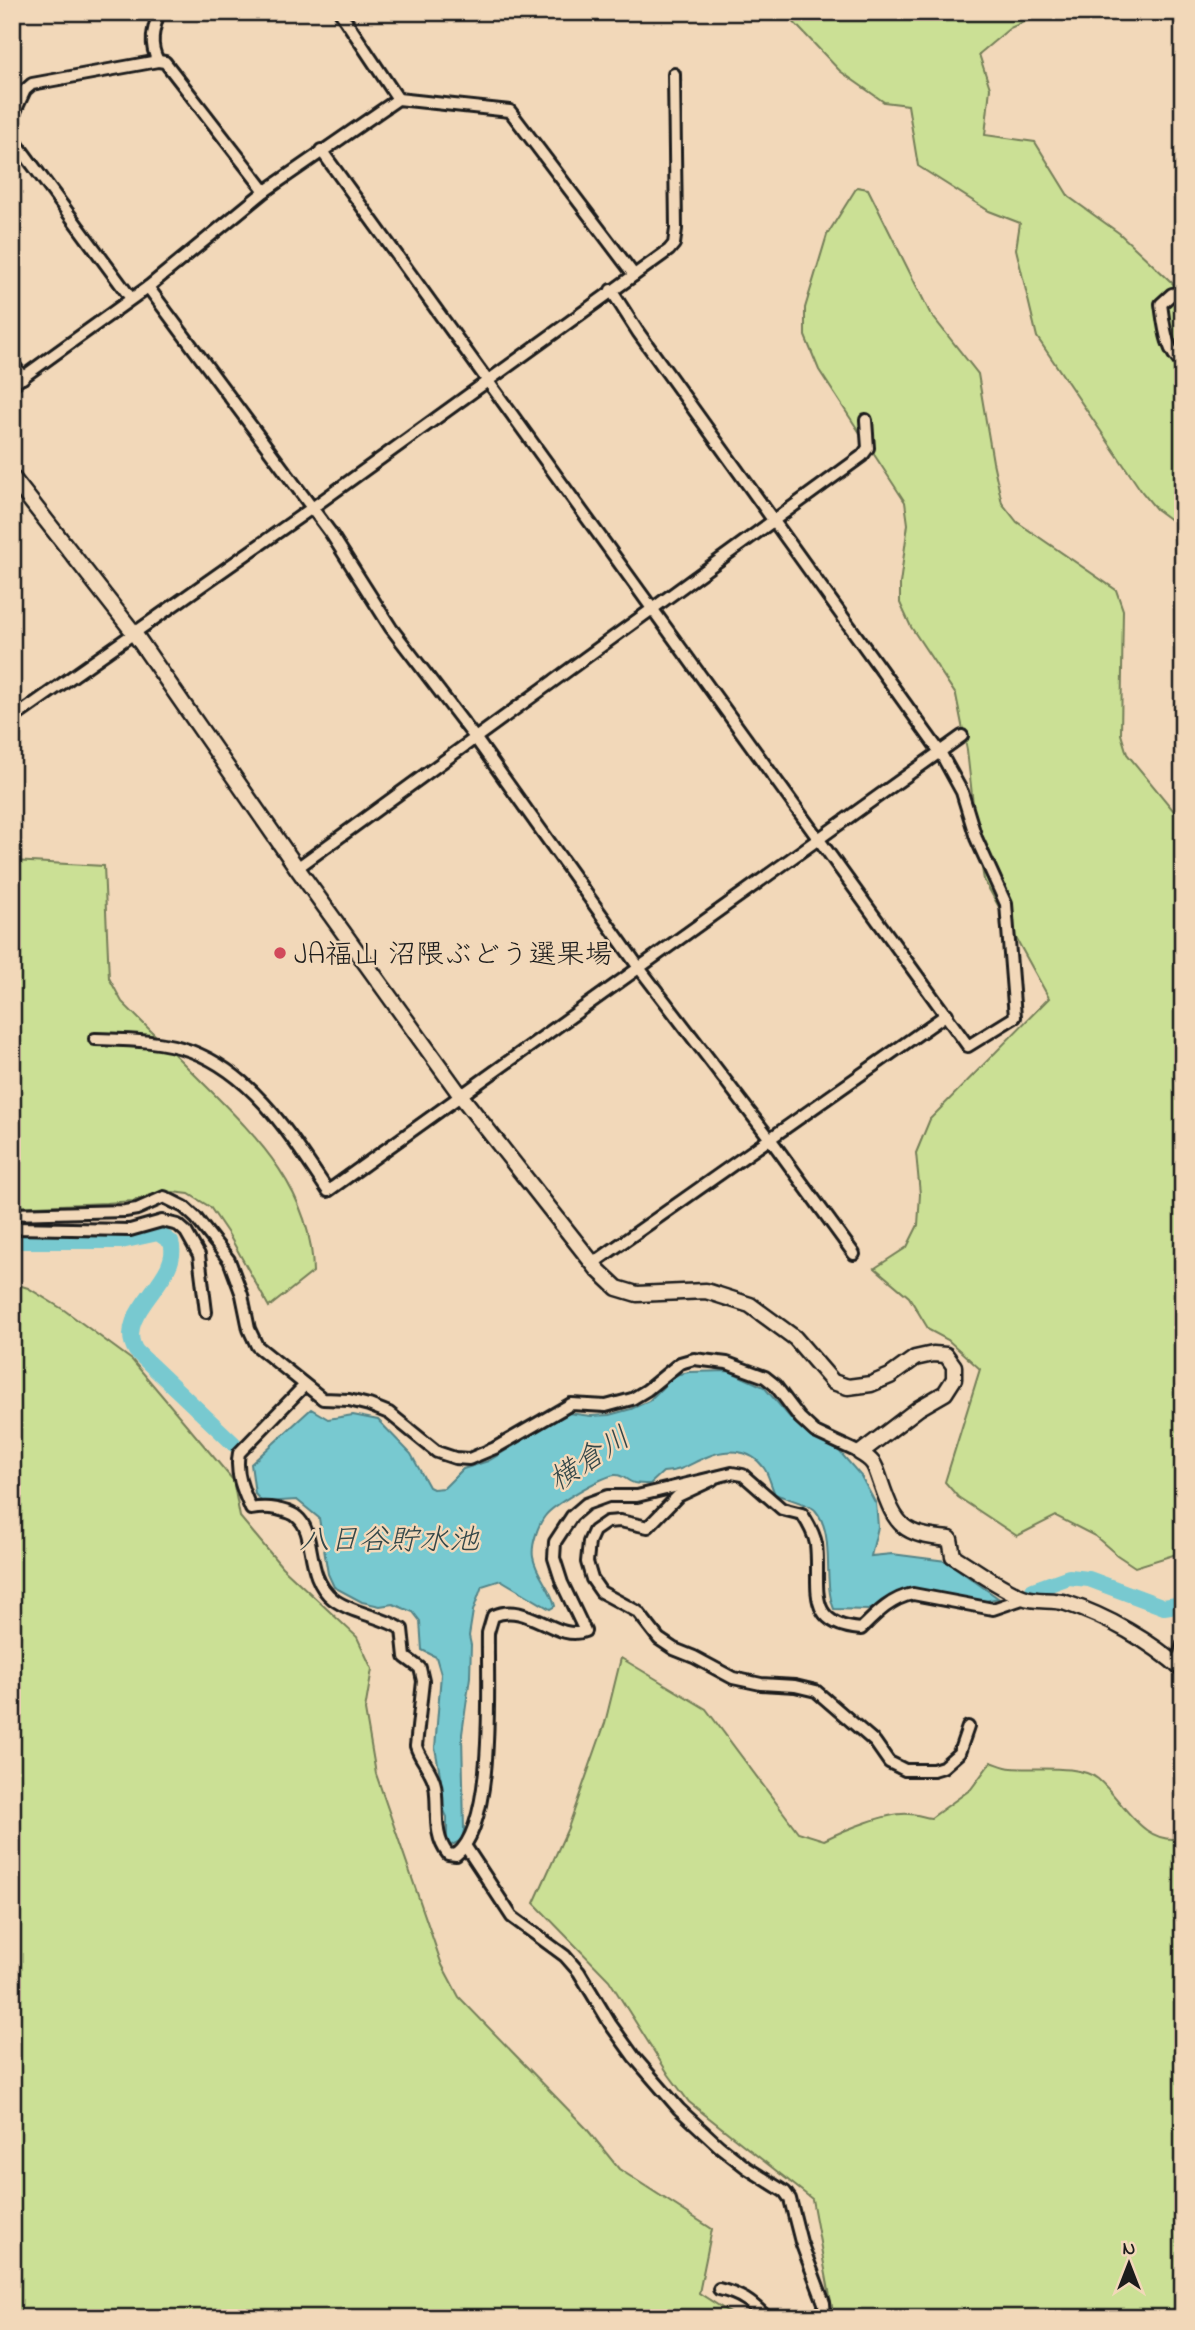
<svg xmlns="http://www.w3.org/2000/svg" width="1195" height="2330" font-family="'Indie Flower','Klee One',sans-serif">
  <style>
    .green { fill: #cbe095; stroke: #747e58; stroke-width: 2 }
    .water { fill: #78c9d0; stroke: #538488; stroke-width: 2 }
    .lines { fill: none; stroke-linecap: round; stroke-linejoin: round }
    .river { stroke: #78c9d0; stroke-width: 16 }
    .street-casing { stroke: #1c1c1c; stroke-width: 16 }
    .secondary-casing { stroke: #1c1c1c; stroke-width: 19 }
    .street { stroke: #f2d8b9; stroke-width: 10 }
    .secondary { stroke: #f2d8b9; stroke-width: 14 }
    .poi-dot { fill: #d1495b; stroke: #f2d8b9; stroke-width: 2.5 }
    .labels { text-anchor: middle; stroke-width: 5; stroke-linejoin: round; paint-order: stroke }
    .poi-label { font-size: 28px; fill: #1c1c1c; stroke: #f2d8b9; text-anchor: start }
    .water-label { font-size: 30px; font-style: italic; fill: #334749; stroke: #f2d8b9 }
  </style>
  <rect width="100%" height="100%" fill="#f2d8b9"/>
  <filter id="ink" filterUnits="userSpaceOnUse"><feTurbulence type="fractalNoise" baseFrequency=".0143" numOctaves="2"/><feDisplacementMap in="SourceGraphic" scale="14" xChannelSelector="R" yChannelSelector="G"/><feConvolveMatrix kernelMatrix="1 2 1 2 8 2 1 2 1" color-interpolation-filters="sRGB"/></filter>
  <g filter="url(#ink)">
    <g class="green">
      <polygon points="784,12 1046,12 1010,28 979,54 990,88 985,135 1035,142 1069,197 1119,233 1183,293 1183,529 1156,509 1142,492 1037,337 1016,249 1020,223 989,211 918,166 908,105 884,102 840,71"/>
      <polygon points="857,187 868,189 930,313 978,374 993,462 1002,503 1017,522 1116,590 1123,610 1121,734 1127,754 1183,822 1183,1552 1135,1567 1117,1555 1095,1536 1056,1516 1017,1536 958,1497 945,1482 980,1369 948,1340 929,1330 909,1297 875,1268 907,1247 918,1225 920,1194 916,1153 930,1119 1049,998 984,880 977,840 967,750 956,695 911,627 900,603 900,584 908,524 905,502 819,370 805,336 805,308 827,235"/>
      <path d="M12,861L104,866L109,978L122,1002C150,1030 178,1058 206,1086C259,1139 312,1192 313,1272L269,1307L229,1235L210,1207L189,1194L164,1191L133,1201L106,1203L12,1207Z"/>
      <polygon points="12,1283 28,1288 64,1310 132,1360 233,1480 240,1517 282,1567 357,1637 372,1669 365,1710 376,1774 442,1965 459,1997 586,2128 619,2169 712,2229 699,2293 738,2318 12,2318"/>
      <path d="M621,1658L706,1709L798,1832L824,1840C844,1830 888,1812 909,1814C916,1814 924,1817 931,1818L971,1789L991,1762C998,1764 1004,1768 1012,1768C1035,1770 1080,1764 1098,1779C1124,1801 1142,1847 1183,1838V2318H834L812,2199L689,2102L669,2075L609,1980L534,1903L568,1828L605,1723Z"/>
    </g>
    <path class="water" d="M729,1371L764,1387L794,1422L805,1431L840,1452L861,1476L876,1504L877,1514L878,1527L871,1556L892,1554L946,1561L998,1598L986,1601L908,1588L880,1606L868,1610L834,1609C822,1580 836,1534 815,1510C811,1505 782,1497 775,1494C771,1486 769,1475 764,1468C750,1448 725,1448 704,1458C690,1464 680,1472 663,1472L650,1484C645,1484 639,1484 634,1483C626,1481 623,1474 615,1475C601,1477 553,1505 545,1516C538,1525 531,1545 533,1557C536,1575 551,1588 555,1606L550,1609L501,1580L482,1586L473,1611L469,1636L471,1645L470,1677L462,1734L464,1830L462,1840L450,1846L447,1839V1817L437,1795L441,1780L435,1748L441,1674L436,1657L422,1650L420,1621L413,1612L393,1604L380,1606L362,1602L334,1587L328,1574L319,1518L297,1500L262,1502L255,1494L251,1464L311,1409L328,1419L353,1415L378,1420L411,1454L429,1487L433,1489L444,1488L463,1469L488,1461L568,1413L591,1416L609,1415L631,1409L649,1401L675,1375L689,1372Z"/>
    <g class="lines">
      <g class="river">
        <path d="M12,1241H121L158,1233L171,1242C183,1279 112,1313 136,1351L234,1444"/>
        <polyline points="1033,1590 1069,1577 1089,1579 1164,1607 1183,1604"/>
      </g>
      <g class="street-casing">
        <g id="street">
          <polyline points="340,12 398,99"/>
          <polyline points="158,61 165,62 265,191"/>
          <path d="M12,118L25,90L32,84L158,61C149,44 153,30 159,12"/>
          <polyline points="12,137 130,297"/>
          <polyline points="321,150 968,1046 1015,1017 1006,904 976,838 962,792 940,752 638,332 611,290"/>
          <polyline points="148,287 330,532 391,628 476,739 640,969 771,1140 854,1254"/>
          <path d="M1183,292L1172,294L1161,304C1164,323 1165,351 1183,364"/>
          <polyline points="12,362 23,378"/>
          <polyline points="12,385 148,287 265,191 398,99 510,111 634,275"/>
          <polyline points="12,719 312,508 669,250 674,244 676,229 674,74"/>
          <polyline points="297,868 862,456 868,448 866,420"/>
          <path d="M95,1039C127,1040 161,1040 191,1051C255,1075 292,1138 328,1191L962,736"/>
          <polyline points="12,1214 125,1211 137,1209 164,1197 184,1207 196,1218 229,1260 242,1295 249,1329 257,1346 323,1399 349,1400 369,1405 389,1413 437,1452 455,1458 469,1459 495,1448 571,1404 606,1406 632,1399 647,1390 680,1363 694,1359 727,1363 765,1377 775,1385 800,1418 815,1432 860,1453"/>
          <polyline points="12,1228 130,1230 162,1221 178,1225 186,1232 199,1255 206,1312"/>
          <polyline points="592,1264 947,1014"/>
          <path d="M305,1385L239,1453C235,1473 243,1491 251,1509C261,1507 267,1507 277,1509C284,1511 292,1512 297,1517C317,1533 304,1576 333,1599C351,1613 381,1616 402,1629L405,1657L420,1668L423,1681L416,1746C420,1760 432,1770 435,1785C439,1808 432,1835 448,1854L456,1855C496,1825 487,1683 488,1633L493,1616C527,1600 557,1643 585,1631L562,1583L554,1558L555,1542L572,1516L586,1504L608,1496H637L732,1473L743,1475L782,1509L802,1514C808,1523 814,1533 816,1544C821,1586 803,1624 861,1629C876,1614 891,1598 913,1594L993,1609L1025,1598"/>
          <polyline points="712,1480 678,1496 648,1527 620,1521 607,1522 594,1531 589,1542 587,1562 592,1579 601,1592 638,1612 659,1639 674,1649 694,1657 733,1678 761,1684 795,1686 816,1691 875,1742 889,1762 905,1770 933,1770 943,1767 959,1753 968,1727"/>
          <polyline points="1177,1664 1183,1644"/>
          <polyline points="466,1847 512,1917 565,1956 579,1972 611,2025 634,2057 679,2109 719,2146 747,2168 785,2192 790,2199 801,2242 824,2303 825,2318"/>
          <path d="M719,2289C740,2294 752,2302 767,2318"/>
        </g>
      </g>
      <g class="secondary-casing">
        <path id="secondary" d="M12,477L134,633L297,868L461,1096L598,1270L617,1288L637,1294L706,1291L750,1305L795,1338L833,1382L848,1387L871,1384L890,1376L915,1358L933,1354L946,1355L954,1366V1379L945,1393L919,1408L860,1453C876,1462 875,1467 881,1483C896,1527 903,1535 950,1539L953,1556C976,1570 998,1587 1023,1597C1037,1603 1052,1598 1066,1603C1107,1616 1150,1641 1183,1670"/>
      </g>
      <use href="#street" class="street"/>
      <use href="#secondary" class="secondary"/>
    </g>
  </g>
  <circle class="poi-dot" cx="280" cy="953" r="7"/>
  <g class="labels">
    <g class="poi-label">
      <text x="294" y="963">JA福山 沼隈ぶどう選果場</text>
    </g>
    <g class="water-label">
      <text transform="translate(589 1458) rotate(-33)" y="10">横倉川</text>
      <text x="389" y="1549">八日谷貯水池</text>
    </g>
  </g>
  <rect width="1195" height="2330" fill="none" stroke="#f2d8b9" stroke-width="42"/>
  <rect x="21" y="21" width="1153" height="2288" fill="none" stroke="#1c1c1c" stroke-width="2.5" filter="url(#ink)"/>
  <g transform="translate(1129 2264)" stroke="#f2d8b9" stroke-width="5" paint-order="stroke">
  <path d="M0-5L12 26L0 18L-12 26Z" fill="#1c1c1c"/>
  <text y="-10" font-size="19" font-weight="bold" text-anchor="middle" fill="#1c1c1c">N</text>
  </g>
</svg>
